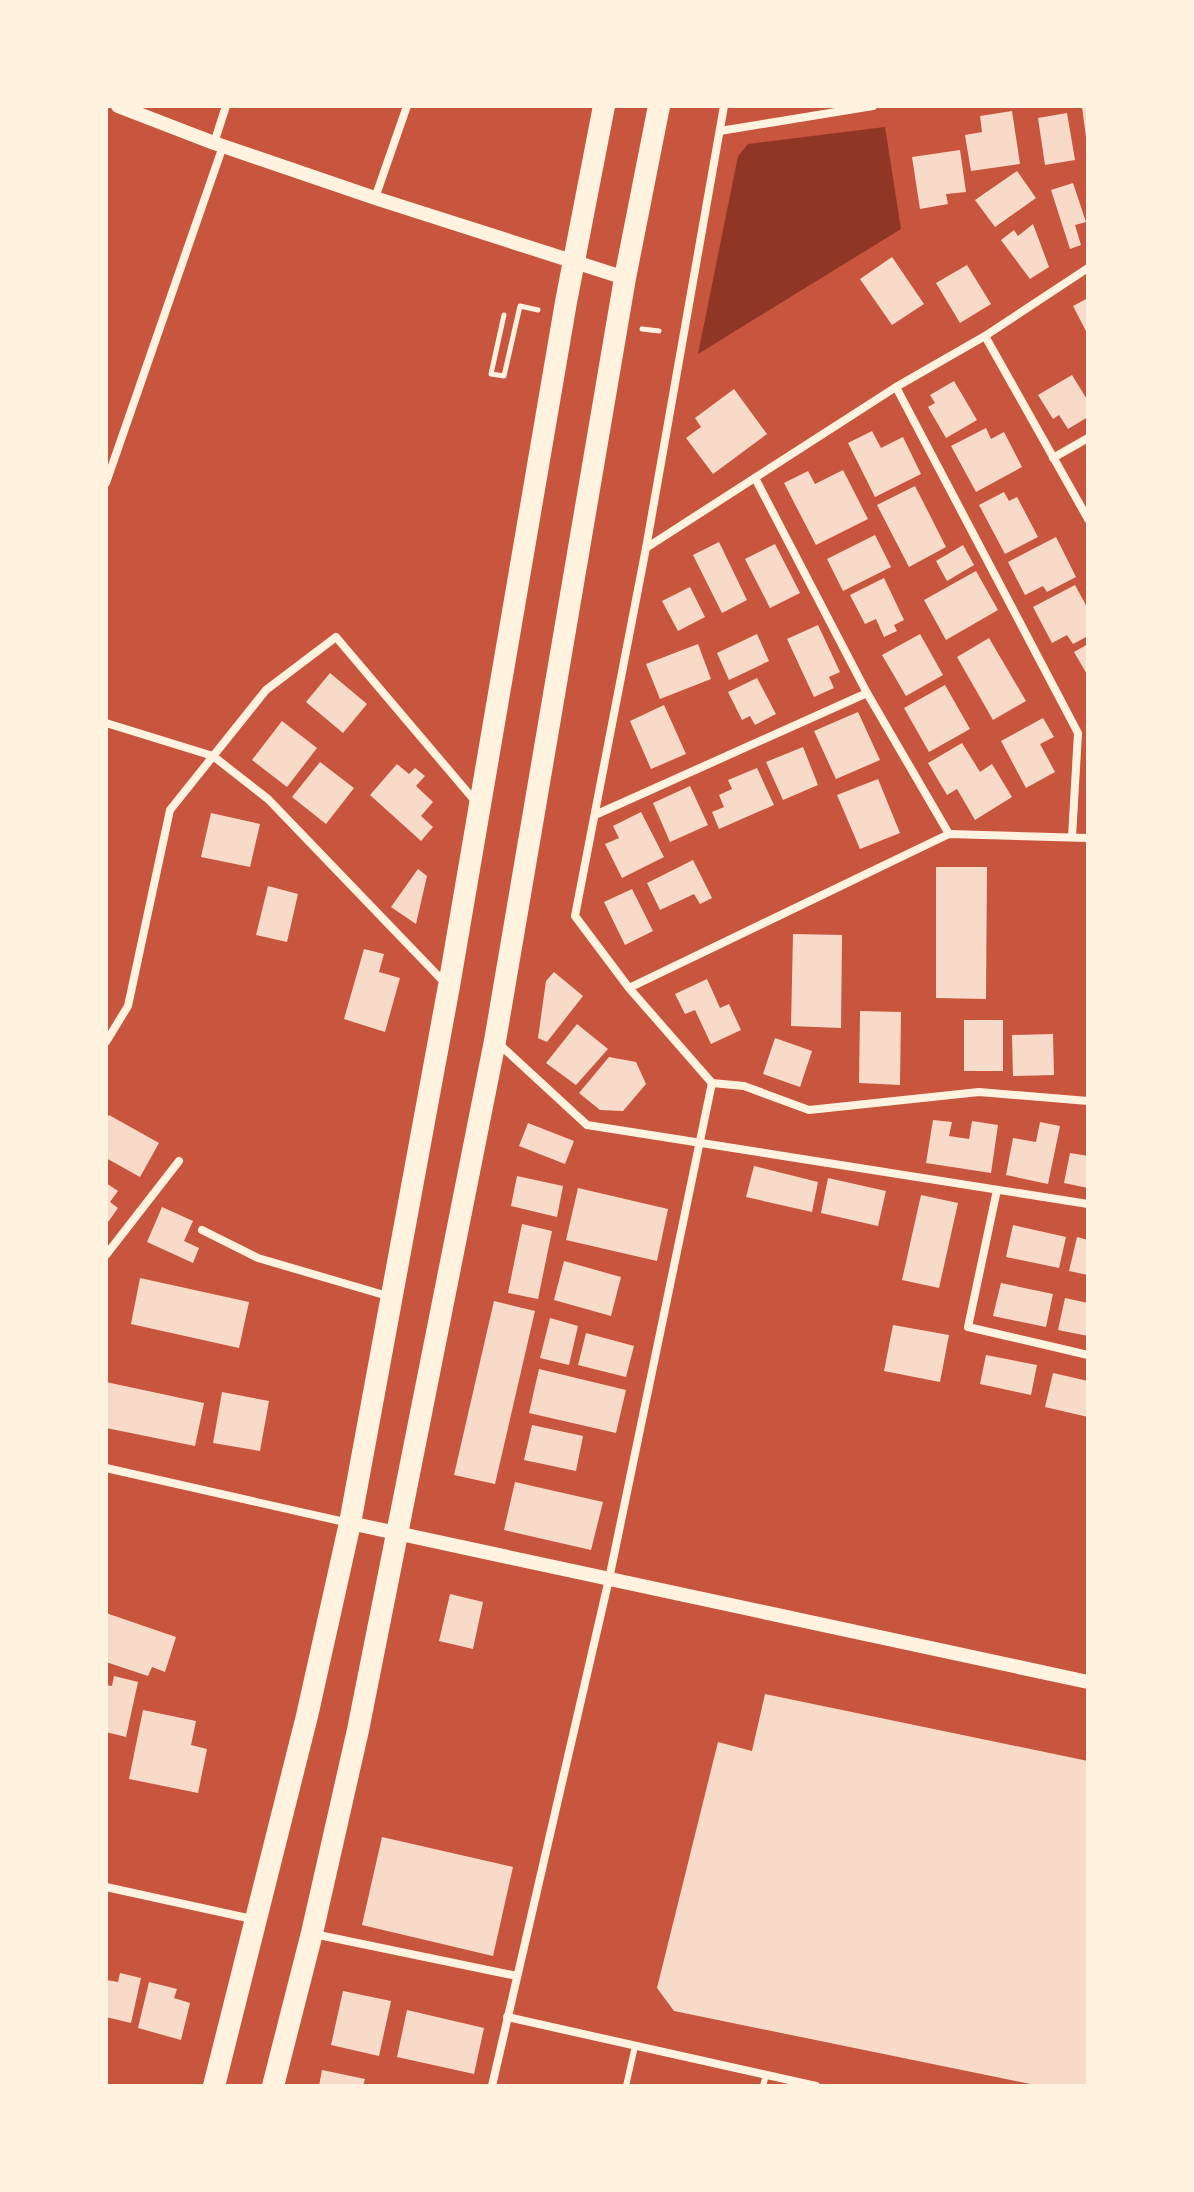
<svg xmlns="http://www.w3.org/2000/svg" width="1194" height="2192" font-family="Quicksand,sans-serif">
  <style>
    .water { fill: #8f3625 }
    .building { fill: #f7dbc8 }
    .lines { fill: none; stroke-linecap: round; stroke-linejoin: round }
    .path { stroke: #fff3e0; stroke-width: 5 }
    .service { stroke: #fff3e0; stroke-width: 6 }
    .minor { stroke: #fff3e0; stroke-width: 8 }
    .tertiary { stroke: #fff3e0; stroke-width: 14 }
    .trunk { stroke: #fff3e0; stroke-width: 22 }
  </style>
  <rect width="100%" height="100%" fill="#c8553d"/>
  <polygon class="water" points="885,127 901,229 698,354 738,156 748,144"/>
  <g class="building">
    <polygon points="1088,106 1088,136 1086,137 1082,107"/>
    <polygon points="1012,111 1020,164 971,171 965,135 982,132 980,116"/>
    <polygon points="1067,113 1075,160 1045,165 1038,118"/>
    <polygon points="960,150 966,192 946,194 948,204 920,209 912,157"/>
    <polygon points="1017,171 1036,198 995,227 975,200"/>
    <polygon points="1073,183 1086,222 1075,225 1081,245 1070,249 1051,190"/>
    <polygon points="1033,224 1049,267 1030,279 1001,240 1014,230 1018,236"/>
    <polygon points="892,257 924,304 892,325 860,279"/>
    <polygon points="967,265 991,304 960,323 936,283"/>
    <polygon points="1088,298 1088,335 1073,306"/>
    <polygon points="1072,375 1088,401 1088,417 1068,429 1059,415 1053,419 1038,395"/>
    <polygon points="954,381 977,420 946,438 928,407 935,403 930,395"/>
    <polygon points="734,389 767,434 713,474 686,438 701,427 695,418"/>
    <polygon points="986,428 991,439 1004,432 1022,467 976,492 951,446"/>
    <polygon points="872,431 881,448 903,437 921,474 875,497 848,443"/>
    <polygon points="843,470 868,519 816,545 784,483 808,471 815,484"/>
    <polygon points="915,486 946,547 909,567 877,505"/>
    <polygon points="1004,492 1009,501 1017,497 1038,537 1005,554 979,505"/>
    <polygon points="875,535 891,567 843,591 827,559"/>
    <polygon points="1056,537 1076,577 1047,592 1043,586 1025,595 1008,562"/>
    <polygon points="719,542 747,600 722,613 693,555"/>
    <polygon points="775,544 800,593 770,608 745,559"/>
    <polygon points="963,545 974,565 947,581 936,561"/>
    <polygon points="976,571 998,610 946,640 924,600"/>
    <polygon points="884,578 904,620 894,625 897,631 884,637 876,619 865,624 850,595"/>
    <polygon points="1075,585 1088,609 1088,636 1073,644 1067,635 1052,643 1033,607"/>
    <polygon points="690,587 705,617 678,631 662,601"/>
    <polygon points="818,625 840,672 829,677 834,688 814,697 787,639"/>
    <polygon points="757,634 769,661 729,680 717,653"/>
    <polygon points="920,634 943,675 906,696 882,655"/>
    <polygon points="989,638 1026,701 993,720 957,657"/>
    <polygon points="698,644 711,679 660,699 646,664"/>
    <polygon points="1088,644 1088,676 1074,652"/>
    <polygon points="330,673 367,704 343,733 306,702"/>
    <polygon points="757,678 776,714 755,725 750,716 742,720 728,692"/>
    <polygon points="945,685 970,729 929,752 904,708"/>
    <polygon points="664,705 686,754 651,769 630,721"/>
    <polygon points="858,712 880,760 836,779 814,731"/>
    <polygon points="1043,718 1054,737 1040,744 1055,772 1026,788 1001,741"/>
    <polygon points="282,721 317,748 287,787 252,760"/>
    <polygon points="962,743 980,772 992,764 1012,797 975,820 957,789 947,795 928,763"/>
    <polygon points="803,747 818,785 783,800 766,762"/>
    <polygon points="320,762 354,788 326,824 292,797"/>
    <polygon points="397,764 409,774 415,768 425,776 416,786 433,802 421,816 433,827 421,841 370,795"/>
    <polygon points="757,768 774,805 719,829 712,812 724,807 719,795 732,789 728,780"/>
    <polygon points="878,779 900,833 860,849 837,795"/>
    <polygon points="690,786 708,825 670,842 653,803"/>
    <polygon points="641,812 664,857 622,878 605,844 619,838 613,826"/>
    <polygon points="211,813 260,824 250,867 201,857"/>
    <polygon points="693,860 712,898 700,904 694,894 660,910 647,883"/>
    <polygon points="936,867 987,867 986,999 936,998"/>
    <polygon points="418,869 427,876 416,924 391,907"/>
    <polygon points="268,886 298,894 287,942 256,935"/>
    <polygon points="632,889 653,931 625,945 604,902"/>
    <polygon points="793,934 842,935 841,1028 791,1026"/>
    <polygon points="364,949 384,954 379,972 400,978 385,1032 344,1019"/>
    <polygon points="554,972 583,996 547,1042 538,1038 546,981"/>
    <polygon points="707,979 720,1008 729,1004 741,1030 711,1044 695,1010 685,1014 675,994"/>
    <polygon points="860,1011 901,1012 900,1085 859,1083"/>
    <rect x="964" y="1020" width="39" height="51"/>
    <polygon points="577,1024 608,1049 576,1085 546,1063"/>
    <polygon points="1053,1034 1054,1075 1013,1076 1012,1035"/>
    <polygon points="775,1038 812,1051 800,1087 763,1074"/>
    <polygon points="609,1057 636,1062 646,1084 623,1111 600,1110 579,1093"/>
    <polygon points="109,1115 159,1143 140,1177 106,1158 106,1120"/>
    <polygon points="933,1120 952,1122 949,1136 969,1139 972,1121 998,1125 991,1173 926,1163"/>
    <polygon points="1040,1122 1060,1126 1048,1184 1006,1175 1013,1138 1036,1142"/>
    <polygon points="528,1123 574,1141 565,1164 519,1146"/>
    <polygon points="1070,1153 1088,1156 1088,1188 1064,1183"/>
    <polygon points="754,1166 818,1182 812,1212 746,1197"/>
    <polygon points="517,1176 563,1186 557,1217 511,1206"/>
    <polygon points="828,1178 886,1191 878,1226 821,1213"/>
    <polygon points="106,1183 118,1191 110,1202 118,1208 106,1225"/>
    <polygon points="578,1188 668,1209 657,1261 566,1240"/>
    <polygon points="921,1195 958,1203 939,1288 902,1280"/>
    <polygon points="162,1207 193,1221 184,1241 199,1248 193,1263 147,1242"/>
    <polygon points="522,1224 552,1231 538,1299 508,1293"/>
    <polygon points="1013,1225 1066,1237 1059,1268 1006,1257"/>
    <polygon points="1077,1237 1088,1240 1088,1275 1069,1271"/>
    <polygon points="564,1261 621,1277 611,1316 554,1300"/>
    <polygon points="140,1278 249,1302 239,1348 131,1324"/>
    <polygon points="1001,1283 1053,1294 1046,1327 993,1316"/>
    <polygon points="1065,1298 1088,1303 1088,1336 1058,1330"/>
    <polygon points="494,1301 535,1311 495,1484 454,1475"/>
    <polygon points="550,1318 578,1326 569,1365 540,1358"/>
    <polygon points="893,1325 949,1335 940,1382 884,1371"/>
    <polygon points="586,1333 634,1346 626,1377 578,1365"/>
    <polygon points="986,1355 1037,1365 1031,1395 980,1384"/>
    <polygon points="539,1369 626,1390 616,1433 529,1413"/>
    <polygon points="1053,1373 1088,1381 1088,1417 1045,1407"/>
    <polygon points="106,1382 204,1403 195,1446 106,1428"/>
    <polygon points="222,1392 269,1401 260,1451 213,1443"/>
    <polygon points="532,1425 583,1436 576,1471 524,1460"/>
    <polygon points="515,1482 603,1502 591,1550 504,1530"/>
    <polygon points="450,1594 483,1602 473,1649 439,1641"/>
    <polygon points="106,1613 176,1637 165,1672 152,1667 148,1676 106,1662"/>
    <polygon points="114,1676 138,1682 126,1737 106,1732 106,1685 112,1686"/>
    <polygon points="765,1694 1088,1761 1088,2086 1040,2086 674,2011 657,1988 718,1742 752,1751"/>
    <polygon points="143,1710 196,1721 191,1745 207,1749 198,1793 129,1779"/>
    <polygon points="382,1837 513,1867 493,1956 362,1925"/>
    <polygon points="120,1973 141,1978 131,2023 106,2017 106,1980 118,1982"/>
    <polygon points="149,1982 177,1989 174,1998 190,2003 181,2040 138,2028"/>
    <polygon points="343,1991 391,2001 379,2056 331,2045"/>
    <polygon points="407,2010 484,2028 474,2074 397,2057"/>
    <polygon points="322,2070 365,2079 363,2086 319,2086"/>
  </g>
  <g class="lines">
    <g class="path">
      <polyline points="504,315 491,374 504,376 520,306 538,310"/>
      <polyline points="642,329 659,331"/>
    </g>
    <g class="service">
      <polyline points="626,2086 635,2046"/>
      <polyline points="763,2086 766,2075"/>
    </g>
    <g class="minor">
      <polyline points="724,106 646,548 575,916 629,988 712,1083 744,1086 809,1110 979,1092 1088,1101"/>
      <polyline points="720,131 873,106"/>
      <polyline points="214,143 226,106"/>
      <polyline points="375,198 407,106"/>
      <polyline points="985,336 1088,519"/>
      <polyline points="896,387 1078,733 1072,837"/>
      <polyline points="1053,458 1088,438"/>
      <polyline points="755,478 867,693 949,834"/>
      <polyline points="106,483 223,146"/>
      <polyline points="646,548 896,387 985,336 1088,268"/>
      <polyline points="106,723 213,756 268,799 445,983"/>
      <polyline points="595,815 867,693"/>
      <polyline points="629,988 949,834 1088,838"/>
      <polyline points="106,1042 128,1006 170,810 266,690 336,637 475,801"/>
      <polyline points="499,1044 587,1125 1088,1204"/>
      <polyline points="997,1190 968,1327 1088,1355"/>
      <polyline points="202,1230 258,1258 391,1297"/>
      <polyline points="106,1255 179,1161"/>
      <polyline points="106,1468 349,1523"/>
      <polyline points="106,1887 252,1919"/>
      <polyline points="314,1934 517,1976"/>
      <polyline points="507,2017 816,2086"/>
      <polyline points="492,2086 609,1579 712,1083"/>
    </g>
    <g class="tertiary">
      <polyline points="118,106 214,143 375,198 625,278"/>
      <polyline points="350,1523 1088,1682"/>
    </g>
    <g class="trunk">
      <polyline points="214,2086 307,1716 350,1523 449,986 566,302 604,106"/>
      <polyline points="273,2086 312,1933 358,1730 495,1041 625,278 659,106"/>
    </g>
  </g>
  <rect width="1194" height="2192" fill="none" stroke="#fff3e0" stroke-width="216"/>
</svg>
